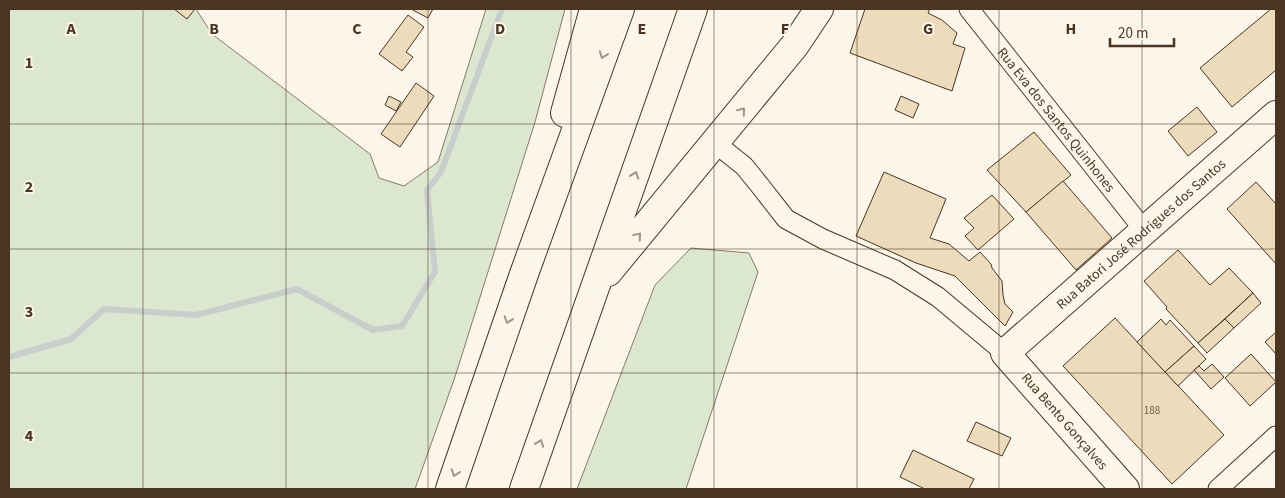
<svg xmlns="http://www.w3.org/2000/svg" width="1285" height="498" font-family="'Source Sans 3',sans-serif">
  <style>
    .green { fill: #dce7d0; stroke: #887966 }
    .lines { fill: none; stroke-linecap: round; stroke-linejoin: round }
    .stream { stroke: #c9cecd; stroke-width: 6 }
    .building { fill: #ecdcbc; stroke: #4a3520 }
    .street-casing { stroke: #4a3520; stroke-width: 21 }
    .secondary-casing { stroke: #4a3520; stroke-width: 30 }
    .highway-casing { stroke: #4a3520; stroke-width: 30 }
    .street { stroke: #fbf6e9; stroke-width: 19 }
    .secondary { stroke: #fbf6e9; stroke-width: 28 }
    .highway { stroke: #fbf6e9; stroke-width: 28 }
    .oneway { stroke: #a29684 }
    .grid { fill: none; stroke: #4a3520; stroke-width: 1; stroke-opacity: 0.55 }
    .labels { text-anchor: middle; stroke-width: 4; stroke-linejoin: round; paint-order: stroke }
    .number-label { font-size: 11px; fill: #725f47 }
    .street-label { font-size: 14px; fill: #4a3520; stroke: #fbf6e9 }
    .grid-label { font-size: 16px; text-anchor: middle; font-weight: bold; fill: #4a3520; stroke: #fbf6e9; stroke-width: 4; stroke-linejoin: round; paint-order: stroke }
  </style>
  <rect width="100%" height="100%" fill="#fbf6e9"/>
  <g class="green">
    <polygon points="9,9 196,9 212,34 370,154 379,178 404,186 438,162 486,9 565,9 535,122 455,377 415,489 9,489"/>
    <polygon points="691,248 749,253 758,272 686,489 577,489 655,285"/>
  </g>
  <g class="lines">
    <polyline class="stream" points="9,357 71,339 104,309 196,315 297,289 373,330 402,326 435,272 427,190 441,172 502,9"/>
  </g>
  <g class="building">
    <polygon points="174,9 195,9 187,19"/>
    <polygon points="411,9 433,9 428,18"/>
    <polygon points="865,9 930,9 928,13 942,20 957,33 953,44 965,48 952,91 850,53"/>
    <polygon points="1271,9 1276,9 1276,70 1232,107 1200,68"/>
    <polygon points="408,15 424,27 406,52 413,57 402,71 379,54"/>
    <polygon points="416,83 434,96 400,147 381,134"/>
    <polygon points="389,96 401,102 396,111 385,105"/>
    <polygon points="901,96 919,104 913,118 895,110"/>
    <polygon points="1197,107 1217,132 1188,156 1168,131"/>
    <polygon points="1034,132 1071,175 1026,212 987,170"/>
    <polygon points="884,172 946,199 930,238 949,244 969,261 980,252 991,264 992,268 1002,281 1003,295 1005,304 1013,312 1005,326 955,276 916,263 856,236"/>
    <polygon points="1063,181 1112,238 1076,270 1026,212"/>
    <polygon points="1256,182 1276,204 1276,264 1227,209"/>
    <polygon points="992,195 1014,219 978,250 965,236 974,228 964,218"/>
    <polygon points="1178,250 1210,285 1229,268 1253,293 1198,343 1166,309 1167,307 1144,281"/>
    <polygon points="1253,293 1261,303 1234,328 1225,319"/>
    <polygon points="1115,318 1224,435 1172,484 1063,366"/>
    <polygon points="1161,319 1166,325 1170,320 1194,346 1165,372 1137,342"/>
    <polygon points="1225,319 1234,328 1207,353 1198,343"/>
    <polygon points="1276,332 1276,354 1265,342"/>
    <polygon points="1194,346 1206,359 1178,386 1165,372"/>
    <polygon points="1251,354 1276,382 1250,406 1225,378"/>
    <polygon points="1212,364 1224,377 1211,389 1194,370 1199,366 1204,371"/>
    <polygon points="976,422 1011,438 1002,456 967,441"/>
    <polygon points="913,450 974,479 969,489 925,489 900,477"/>
  </g>
  <g class="lines">
    <g class="street-casing">
      <g id="street">
        <path id="s1" d="M969,9L1144,230"/>
        <polyline points="715,143 744,166 761,187 786,219 823,239 895,270 938,297 1005,353"/>
        <polyline points="1218,489 1276,436"/>
      </g>
    </g>
    <g class="secondary-casing">
      <g id="secondary">
        <path id="s2" d="M1125,489L1005,353L1276,115"/>
      </g>
    </g>
    <g class="highway-casing">
      <g id="highway">
        <polyline points="565,113 594,9"/>
        <polyline points="608,272 795,45 819,9"/>
        <polyline points="450,489 524,274 620,9"/>
        <polyline points="524,489 693,9"/>
      </g>
    </g>
    <use href="#street" class="street"/>
    <use href="#secondary" class="secondary"/>
    <use href="#highway" class="highway"/>
  </g>
  <defs><path id="oneway-chevron" d="M-2-3.5L2.5 0L-2 3.5" fill="none" stroke-width="1.6" stroke-linecap="round" stroke-linejoin="round" transform="scale(1.25)"/></defs>
  <g class="oneway">
    <use href="#oneway-chevron" transform="translate(603 55) rotate(110)"/>
    <use href="#oneway-chevron" transform="translate(742 111) rotate(-51)"/>
    <use href="#oneway-chevron" transform="translate(635 175) rotate(-70)"/>
    <use href="#oneway-chevron" transform="translate(638 236) rotate(-50)"/>
    <use href="#oneway-chevron" transform="translate(508 320) rotate(109)"/>
    <use href="#oneway-chevron" transform="translate(540 443) rotate(-70)"/>
    <use href="#oneway-chevron" transform="translate(455 473) rotate(109)"/>
  </g>
  <path class="grid" d="M143,9V489M286,9V489M428,9V489M571,9V489M714,9V489M857,9V489M999,9V489M1142,9V489M9,124H1276M9,249H1276M9,373H1276"/>
  <g class="labels">
    <g class="number-label">
      <text x="1152" y="414">188</text>
    </g>
    <g class="street-label">
      <text dy="5" stroke="none"><textPath href="#s1" startOffset="141">Rua Eva dos Santos Quinhones</textPath></text>
      <text dy="5" stroke="none"><textPath href="#s2" startOffset="362">Rua Batori José Rodrigues dos Santos</textPath></text>
      <text transform="translate(1065 421) rotate(49)" y="5">Rua Bento Gonçalves</text>
    </g>
  </g>
  <g class="grid-label">
    <text x="71" y="34">A</text>
    <text x="214" y="34">B</text>
    <text x="357" y="34">C</text>
    <text x="500" y="34">D</text>
    <text x="642" y="34">E</text>
    <text x="785" y="34">F</text>
    <text x="928" y="34">G</text>
    <text x="1071" y="34">H</text>
    <text x="29" y="68">1</text>
    <text x="29" y="192">2</text>
    <text x="29" y="317">3</text>
    <text x="29" y="441">4</text>
  </g>
  <rect width="1285" height="498" fill="none" stroke="#4a3520" stroke-width="20"/>
  <path d="M1110 38v8h64v-8" fill="none" stroke="#4a3520" stroke-width="2.5"/>
  <text x="1118" y="38" font-size="15" fill="#4a3520" stroke="#fbf6e9" stroke-width="4" paint-order="stroke">20 m</text>
</svg>
